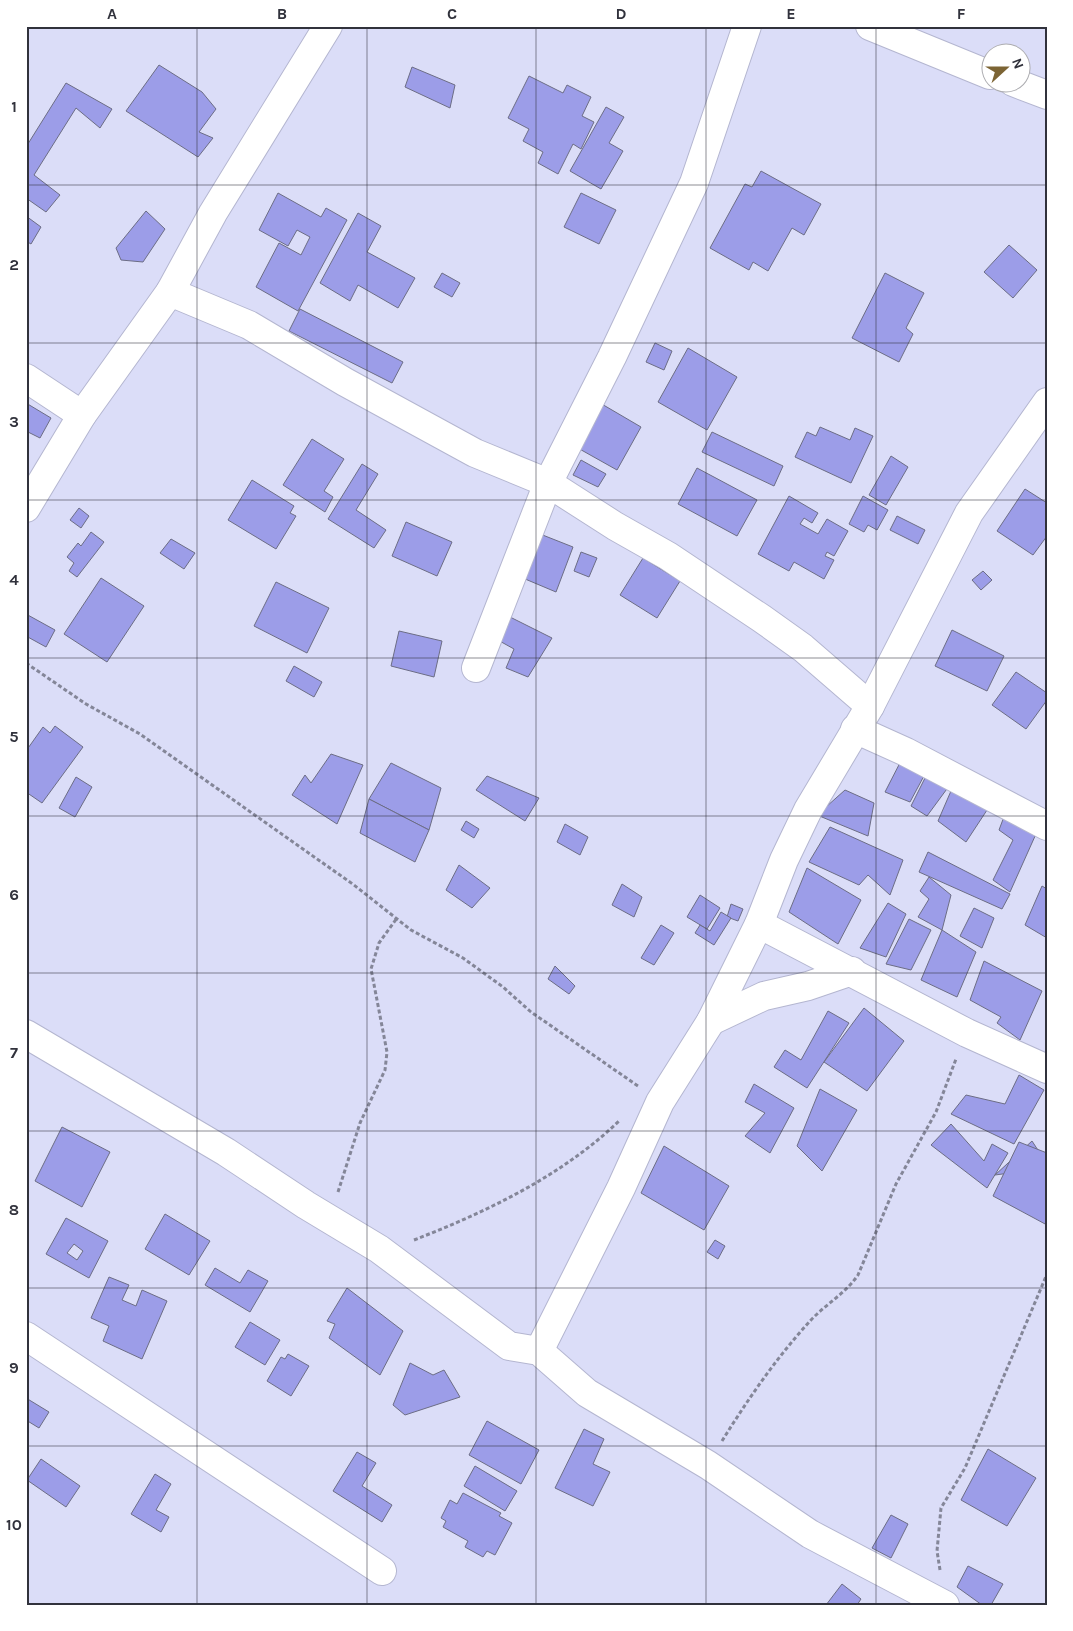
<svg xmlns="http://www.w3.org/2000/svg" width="1073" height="1631" font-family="Karla,sans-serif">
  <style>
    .building { fill: #9c9de8; stroke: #6c6d85; fill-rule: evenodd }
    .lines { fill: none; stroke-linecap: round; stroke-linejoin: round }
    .minor-casing { stroke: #b4b6d0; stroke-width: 30 }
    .path { stroke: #848698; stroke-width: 3; stroke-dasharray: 4 2.5; stroke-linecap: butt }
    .minor { stroke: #fff; stroke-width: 28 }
    .grid { fill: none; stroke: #31323c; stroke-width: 1; stroke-opacity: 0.55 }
    .neatline { fill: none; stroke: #31323c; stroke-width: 2 }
    .grid-label { font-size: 16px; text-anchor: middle; font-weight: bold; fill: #31323c }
  </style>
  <rect width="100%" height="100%" fill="#dbddf8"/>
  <g class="building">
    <polygon points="159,65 202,92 216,109 199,132 213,138 198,157 126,111"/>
    <polygon points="412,67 455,85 450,108 405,87"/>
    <polygon points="529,76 563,93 567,85 591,97 582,116 594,122 581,149 573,144 558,174 538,163 543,152 523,141 529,129 508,118"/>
    <polygon points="66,83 112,109 100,128 76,108 34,175 60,195 46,212 26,198 26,147"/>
    <polygon points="606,107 624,117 609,143 623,151 601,189 570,171"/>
    <polygon points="761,171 821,204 804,235 792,228 768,271 753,262 749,270 710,248 745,184 752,187"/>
    <polygon points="278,193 321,217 326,208 347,220 298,311 256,287 279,243 301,255 310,237 297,230 288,246 259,230"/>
    <polygon points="581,193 616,210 599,244 564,227"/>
    <polygon points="146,211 165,229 143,262 121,260 116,248"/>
    <polygon points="358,213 381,226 367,252 415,278 398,308 358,285 350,301 320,283"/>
    <polygon points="26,216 41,227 31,244 26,241"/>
    <polygon points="1009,245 1037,270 1013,298 984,272"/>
    <polygon points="442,273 460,283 452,297 434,287"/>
    <polygon points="885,273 924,293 906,328 913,334 899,362 852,338"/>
    <polygon points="300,309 403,362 392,383 289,331"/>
    <polygon points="655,343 672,351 664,370 646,362"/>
    <polygon points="688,348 737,377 707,430 658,402"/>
    <polygon points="26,403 51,418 40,438 26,431"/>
    <polygon points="600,403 641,427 617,470 576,447"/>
    <polygon points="820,427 850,440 855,428 873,436 851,483 795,457 807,432 816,436"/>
    <polygon points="712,432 783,466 774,486 702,452"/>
    <polygon points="312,439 344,459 324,491 333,497 325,512 283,485"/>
    <polygon points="891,456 908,467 886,505 869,495"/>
    <polygon points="581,460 606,474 598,487 573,475"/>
    <polygon points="362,464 378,474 356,510 386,530 374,548 328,519"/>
    <polygon points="697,468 757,500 737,536 678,504"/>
    <polygon points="252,480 294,506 290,513 296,516 276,549 228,520"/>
    <polygon points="1025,489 1047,503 1047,536 1033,555 997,531"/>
    <polygon points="789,496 818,513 812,523 804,518 800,524 818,534 827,519 848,531 834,556 827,552 825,556 834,560 824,579 794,562 789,571 758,554"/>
    <polygon points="863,496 888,510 877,530 868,525 864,532 849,524"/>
    <polygon points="79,508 89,516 81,528 70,520"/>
    <polygon points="897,516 925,530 918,544 890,530"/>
    <polygon points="406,522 452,542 437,576 392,556"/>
    <polygon points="91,532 104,542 77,577 69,571 74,563 67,557 78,543 81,546"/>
    <polygon points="535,532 573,547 556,592 518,576"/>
    <polygon points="171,539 195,553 184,569 160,553"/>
    <polygon points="581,552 597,558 589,577 574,571"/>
    <polygon points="643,558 680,581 657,618 620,595"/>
    <polygon points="983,571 992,580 981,590 972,580"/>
    <polygon points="101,578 144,606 107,662 64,634"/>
    <polygon points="276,582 329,608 307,653 254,626"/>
    <polygon points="26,614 55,630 46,647 26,636"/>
    <polygon points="506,615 552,638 528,677 506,668 514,649 496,639"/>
    <polygon points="952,630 1004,656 987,691 935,666"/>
    <polygon points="399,631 442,641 434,677 391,666"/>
    <polygon points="294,666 322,682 314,697 286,681"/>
    <polygon points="1016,672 1047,693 1047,700 1026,729 992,705"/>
    <polygon points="55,726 83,747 42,803 26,792 26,751 43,727 50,733"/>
    <polygon points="331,754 363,765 337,824 292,795 305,775 311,783"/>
    <polygon points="904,755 925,774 910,802 885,792"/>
    <polygon points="391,763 441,788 429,830 369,799"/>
    <polygon points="929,770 952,782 927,816 911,806"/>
    <polygon points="487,776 539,798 525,821 476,790"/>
    <polygon points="76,777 92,787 75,817 59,808"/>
    <polygon points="954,784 991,804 966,842 938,821"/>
    <polygon points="845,790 874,803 868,836 817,815"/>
    <polygon points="369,799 429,830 415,862 360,833"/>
    <polygon points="1008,806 1040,825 1010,892 993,880 1013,840 999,830"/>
    <polygon points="466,821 479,829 474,838 461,830"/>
    <polygon points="565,824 588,837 580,855 557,842"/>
    <polygon points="830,827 903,860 890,895 868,875 859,885 809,862"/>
    <polygon points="928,852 1010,894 1002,909 919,872"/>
    <polygon points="459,865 490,888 472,908 446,890"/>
    <polygon points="807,868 861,900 838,944 789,912"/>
    <polygon points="929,877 951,895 942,930 918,917 929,899 920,891"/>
    <polygon points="622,884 642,897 634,917 612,905"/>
    <polygon points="1042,886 1047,889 1047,938 1025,925"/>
    <polygon points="700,895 720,908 707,929 687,917"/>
    <polygon points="888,903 906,914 886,957 860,948"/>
    <polygon points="731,904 743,909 738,921 727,917"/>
    <polygon points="974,908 994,918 982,948 960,936"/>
    <polygon points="721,912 731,918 714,945 695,933 700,925 710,931"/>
    <polygon points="909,919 931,930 911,970 886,964"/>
    <polygon points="661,925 674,933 654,965 641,958"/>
    <polygon points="942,930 976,952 957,997 921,980"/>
    <polygon points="984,961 1042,991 1020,1040 997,1023 1001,1017 970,1000"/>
    <polygon points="555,966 575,986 569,994 548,979"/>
    <polygon points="864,1008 904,1041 867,1091 824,1062"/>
    <polygon points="828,1011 849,1023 807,1088 774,1067 785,1050 801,1060"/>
    <polygon points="1019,1075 1044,1090 1014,1144 951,1114 966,1095 1005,1104"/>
    <polygon points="754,1084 794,1108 770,1153 745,1136 765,1113 745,1102"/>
    <polygon points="820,1089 857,1110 822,1171 797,1146"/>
    <polygon points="951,1124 984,1161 992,1144 1008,1153 987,1188 931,1145"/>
    <polygon points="62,1127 110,1152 82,1207 35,1181"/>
    <polygon points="1032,1141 1047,1164 1047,1168 995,1175"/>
    <polygon points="1019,1142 1047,1153 1047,1225 993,1196"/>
    <polygon points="664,1146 729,1186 704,1230 641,1193"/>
    <polygon points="165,1214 210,1241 189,1275 145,1249"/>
    <path d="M66,1218L108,1241L89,1278L46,1254ZM74,1244L83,1251L77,1260L67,1253Z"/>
    <polygon points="715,1240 725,1246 718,1259 707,1252"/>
    <polygon points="215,1268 240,1283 248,1270 268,1281 250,1312 205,1285"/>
    <polygon points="109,1277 129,1285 122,1300 136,1306 142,1290 167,1301 142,1359 103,1341 109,1326 91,1318"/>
    <polygon points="347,1288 403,1331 380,1375 329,1338 335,1324 327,1321"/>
    <polygon points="250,1322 280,1340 265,1365 235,1347"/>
    <polygon points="288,1354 309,1366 291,1396 267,1381 281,1357 285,1359"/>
    <polygon points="410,1363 433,1375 444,1370 460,1397 405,1415 393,1405"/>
    <polygon points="26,1398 49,1412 39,1428 26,1420"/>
    <polygon points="487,1421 539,1450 521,1484 469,1455"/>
    <polygon points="584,1429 604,1439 593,1464 610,1472 593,1506 555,1488"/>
    <polygon points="988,1449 1036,1478 1007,1526 961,1500"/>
    <polygon points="357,1452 376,1463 362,1486 392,1505 382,1522 333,1491"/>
    <polygon points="41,1459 80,1486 66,1507 27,1480"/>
    <polygon points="475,1466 517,1491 505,1511 464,1486"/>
    <polygon points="155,1474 171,1484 156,1510 169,1517 161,1532 131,1514"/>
    <polygon points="463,1493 501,1513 499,1516 512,1523 495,1555 487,1551 483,1557 465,1547 468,1541 443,1527 446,1521 441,1518 450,1500 457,1504"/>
    <polygon points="891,1515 908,1524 891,1558 872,1548"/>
    <polygon points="968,1566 1003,1584 991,1605 982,1605 957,1587"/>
    <polygon points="842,1584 861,1599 857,1605 826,1605"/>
  </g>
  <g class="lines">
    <g class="minor-casing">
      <g id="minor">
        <polyline points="870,26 990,75"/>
        <polyline points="1013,82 1047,95"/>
        <polyline points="170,292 249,325 345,382 475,453 548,483 615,526 668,556 761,618 803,648 870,706"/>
        <polyline points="26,378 82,415"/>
        <polyline points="26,508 82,415 170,292 213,213 328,26"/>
        <polyline points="476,668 548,483 612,357 694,183 747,26"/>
        <polyline points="855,729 906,752 1047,826"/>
        <polyline points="759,924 967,1033 1047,1069"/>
        <polyline points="711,1021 764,996 808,986 852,971"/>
        <polyline points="26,1034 226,1152 306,1205 379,1249 509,1346 539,1351 587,1393 708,1465 810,1534 945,1605"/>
        <polyline points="26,1336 382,1571"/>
        <polyline points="539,1351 621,1188 660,1102 711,1021 759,924 784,860 808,810 870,706 969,513 1047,402"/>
      </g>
    </g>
    <g class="path">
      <polyline points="26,663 86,704 140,734 354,885 411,930 463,958 503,987 531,1012 638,1086"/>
      <polyline points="338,1192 360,1123 385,1070 387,1052 371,969 379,943 397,918"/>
      <path d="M414,1240C486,1212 562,1176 619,1121"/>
      <path d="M722,1441C748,1399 777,1357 811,1320C826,1304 846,1293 858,1275L896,1184L936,1112L956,1059"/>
      <polyline points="940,1570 937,1551 941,1508 965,1468 1047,1274"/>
    </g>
    <use href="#minor" class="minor"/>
  </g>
  <path class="grid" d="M197,26V1605M367,26V1605M536,26V1605M706,26V1605M876,26V1605M26,185H1047M26,343H1047M26,500H1047M26,658H1047M26,816H1047M26,973H1047M26,1131H1047M26,1288H1047M26,1446H1047"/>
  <rect width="1073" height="1631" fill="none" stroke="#ffffff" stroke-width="55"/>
  <g transform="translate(1006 68) rotate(69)"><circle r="24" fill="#ffffff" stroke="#adadb1"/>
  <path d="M0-4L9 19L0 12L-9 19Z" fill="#7c6434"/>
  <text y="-8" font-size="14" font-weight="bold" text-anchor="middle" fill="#31323c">N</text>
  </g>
  <rect x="28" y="28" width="1018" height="1576" class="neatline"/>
  <g class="grid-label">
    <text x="112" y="19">A</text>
    <text x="282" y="19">B</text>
    <text x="452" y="19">C</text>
    <text x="621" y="19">D</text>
    <text x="791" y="19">E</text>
    <text x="961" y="19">F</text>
    <text x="14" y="112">1</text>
    <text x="14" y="270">2</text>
    <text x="14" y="427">3</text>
    <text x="14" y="585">4</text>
    <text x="14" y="742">5</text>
    <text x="14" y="900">6</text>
    <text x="14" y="1058">7</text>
    <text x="14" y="1215">8</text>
    <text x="14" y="1373">9</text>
    <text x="14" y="1530">10</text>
  </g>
</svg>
